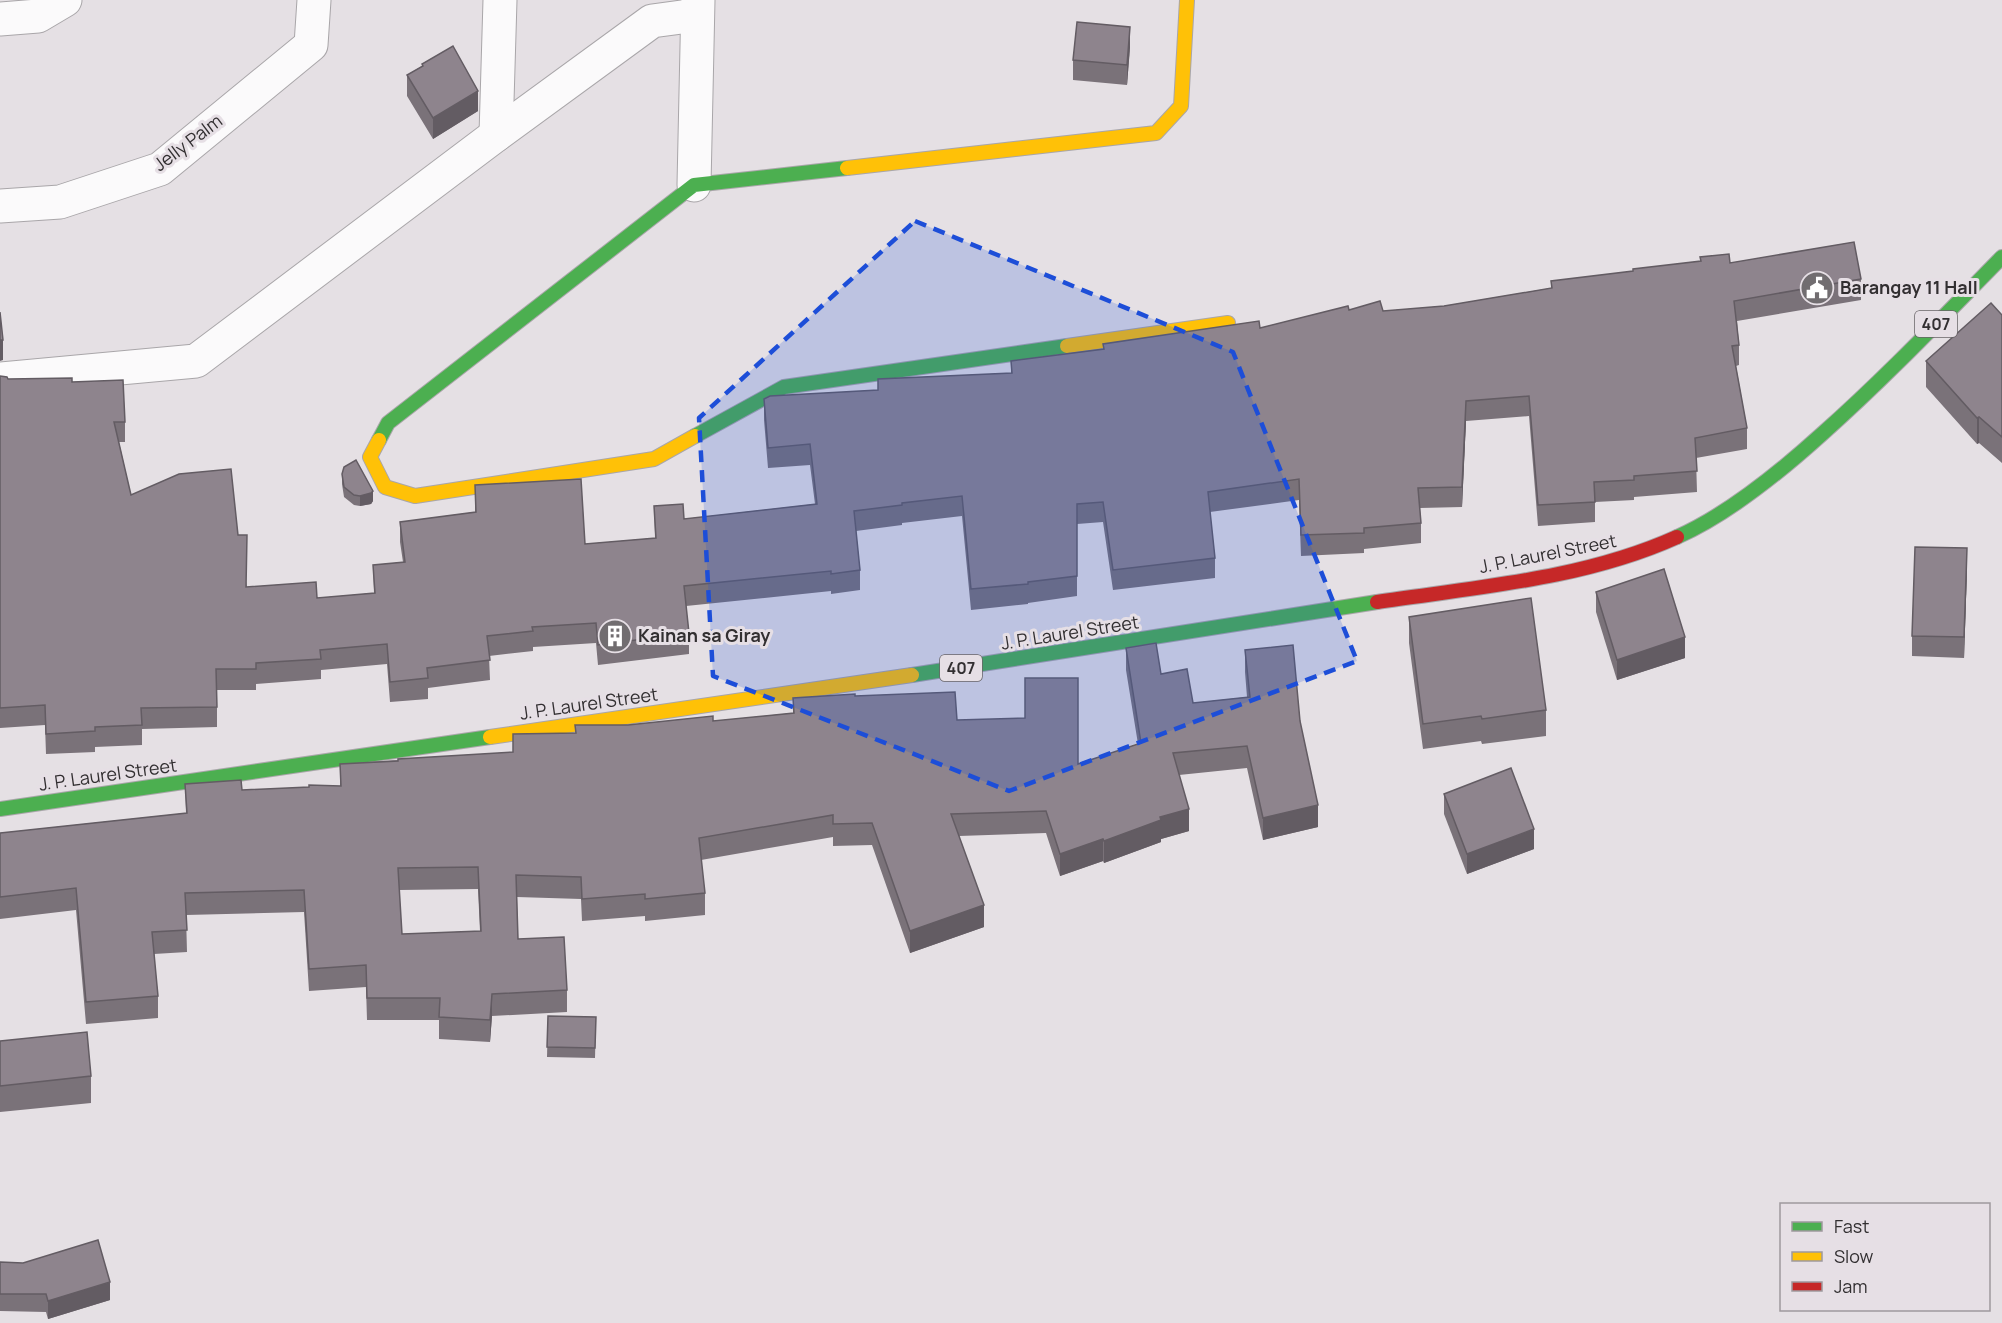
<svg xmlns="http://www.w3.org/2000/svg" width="2002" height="1323" font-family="Manrope,sans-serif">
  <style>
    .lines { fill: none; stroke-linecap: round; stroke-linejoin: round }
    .street-casing { stroke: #a9a6a9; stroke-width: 35 }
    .fast-casing { stroke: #a9a6a9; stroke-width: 16 }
    .slow-casing { stroke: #a9a6a9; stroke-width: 16 }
    .jam-casing { stroke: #a9a6a9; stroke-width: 16 }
    .street { stroke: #fbfafb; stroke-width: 33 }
    .fast { stroke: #4caf50; stroke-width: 14 }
    .slow { stroke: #ffc107; stroke-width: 14 }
    .jam { stroke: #c62828; stroke-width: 14 }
    .wall { fill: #7a7279; fill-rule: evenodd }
    .shaded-wall { fill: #635c63 }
    .building { fill: #8e848d; stroke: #635c63; stroke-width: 1.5; fill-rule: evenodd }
    .marked { fill: #1d4ed8; fill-opacity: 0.2; stroke: #1d4ed8; stroke-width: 4.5; stroke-dasharray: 12 8; stroke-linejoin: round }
    .labels { text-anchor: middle; stroke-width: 6; stroke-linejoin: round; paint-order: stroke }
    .shield { fill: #e6dfe5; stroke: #686467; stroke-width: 1.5 }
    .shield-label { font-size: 16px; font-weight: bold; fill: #322f31 }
    .street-label { font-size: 18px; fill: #322f31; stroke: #e6dfe5 }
    .poi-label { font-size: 18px; font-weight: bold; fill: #322f31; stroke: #e6dfe5; text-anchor: start }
  </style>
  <rect width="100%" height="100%" fill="#e5e0e4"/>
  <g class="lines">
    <g class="street-casing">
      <g id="street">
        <polyline points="0,19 38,16 65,0"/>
        <polyline points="496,135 500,0"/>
        <polyline points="694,185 698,0"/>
        <polyline points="0,206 60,202 160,169 311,45 314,0"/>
        <polyline points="0,379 196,361 496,135 652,21 697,15"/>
      </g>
    </g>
    <g class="fast-casing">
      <g id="fast">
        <polyline points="695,436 784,387 1067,346"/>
        <polyline points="379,440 388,423 694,185 847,168"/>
        <path d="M1677,537C1729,514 1780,472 1822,434C1885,378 1943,317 2002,257"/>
        <polyline points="912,675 1377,602"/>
        <polyline points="0,809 490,737"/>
      </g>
    </g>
    <g class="slow-casing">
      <g id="slow">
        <polyline points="847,168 1156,133 1181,106 1187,0"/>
        <polyline points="1067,346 1228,323"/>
        <polyline points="379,440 370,457 385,487 415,496 654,459 695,436"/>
        <polyline points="490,737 912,675"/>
      </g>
    </g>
    <g class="jam-casing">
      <path id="jam" d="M1377,602C1478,587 1584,579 1677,537"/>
    </g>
    <use href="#street" class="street"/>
    <use href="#fast" class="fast"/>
    <use href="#slow" class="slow"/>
    <use href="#jam" class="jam"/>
  </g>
  <g class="wall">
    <polygon points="1130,47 1127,85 1073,80 1073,60"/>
    <polygon points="422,64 478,111 433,139 407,96 407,75 422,66"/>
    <polygon points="1730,263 1861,279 1861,300 1737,321 1739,345 1739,365 1736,366 1747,428 1747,449 1696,458 1697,492 1634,497 1634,500 1595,502 1595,522 1538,526 1529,416 1466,421 1462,507 1420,508 1421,523 1421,543 1364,549 1364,553 1301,556 1299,500 1210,512 1215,558 1215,578 1113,590 1103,522 1077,524 1077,596 1028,603 1028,604 971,610 962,516 902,523 902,525 856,531 860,570 860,590 831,594 831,591 686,606 689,633 689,654 598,665 596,643 533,647 533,651 489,656 490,680 428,688 428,699 390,702 387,664 321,670 321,679 256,684 256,690 217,690 217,727 142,729 142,745 95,747 95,752 46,754 45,725 0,728 0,376 8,379 72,382 125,422 125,442 119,442 131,495 238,535 247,587 317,598 374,593 373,565 403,562 400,542 400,522 475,512 475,485 585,544 655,538 654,506 684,519 815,504 810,465 768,468 764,420 764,399 878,390 878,379 1011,373 1011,361 1103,349 1103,344 1260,328 1349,310 1383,311 1444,306 1551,288 1551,281"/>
    <polygon points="2002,315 2002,463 1979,443 1977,444 1926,387 1926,361"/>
    <polygon points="342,474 373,501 371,504 360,506 354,505 344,497 342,484"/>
    <polygon points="1967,569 1964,658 1912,656 1912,636"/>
    <polygon points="1596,592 1685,658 1617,680 1596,612"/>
    <polygon points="1409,617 1546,710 1546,736 1482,744 1481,741 1423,749 1409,643"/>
    <path d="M1126,648L1161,674L1193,703L1247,697L1245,672V650L1300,721L1318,827L1263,840L1247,768L1179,775L1189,831L1161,839V842L1104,863L1103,861L1060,876L1046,833L959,836L984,927L910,953L872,845L833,846V837L701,860L705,893V915L645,921V916L582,921L581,899L517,897L518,939L567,990V1012L492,1016L490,1042L439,1039V1020H367L366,987L309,991L304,912L186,915L187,952L154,954L158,996V1018L86,1024L76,910L0,919V833L186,813L185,784L242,790L340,786V764L513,752L575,733L628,725L713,721L793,713V698L855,696L957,720L1078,764L1138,744L1126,670ZM478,889L480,931L402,934L399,890Z"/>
    <polygon points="1444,794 1534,849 1467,874 1444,814"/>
    <polygon points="548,1016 596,1017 595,1058 547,1057"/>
    <polygon points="0,1041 91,1076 91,1103 0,1112"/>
    <polygon points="0,1262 110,1300 48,1319 46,1312 0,1311"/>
  </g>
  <g class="shaded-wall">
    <polygon points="1130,27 1130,47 1127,85 1127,65"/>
    <polygon points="478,91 478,111 433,139 433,118"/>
    <polygon points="0,340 3,340 3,360 0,361"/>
    <polygon points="1466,401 1466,421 1462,507 1462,487"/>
    <polygon points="1979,417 1979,443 1977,444 1977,418"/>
    <polygon points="373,491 373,501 371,504 360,506 360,496"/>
    <polygon points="1967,548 1967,569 1964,658 1964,637"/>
    <polygon points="1685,637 1685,658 1617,680 1617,660"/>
    <polygon points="1318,805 1318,827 1263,840 1263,818"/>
    <polygon points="1189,809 1189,831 1161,839 1161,842 1104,863 1104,841 1160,817"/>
    <polygon points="1534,829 1534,849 1467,874 1467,854"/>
    <polygon points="1103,839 1103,861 1060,876 1060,854"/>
    <polygon points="984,905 984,927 910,953 910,931"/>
    <polygon points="492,994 492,1016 490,1042 490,1020"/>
    <polygon points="110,1282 110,1300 48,1319 48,1301"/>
  </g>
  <g class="building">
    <polygon points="1077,22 1130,27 1127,65 1073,60"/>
    <polygon points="453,46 478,91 433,118 407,75 423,66 422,64"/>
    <polygon points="1854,242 1861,279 1734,301 1739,345 1732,346 1747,428 1695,438 1697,471 1634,476 1634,480 1594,482 1595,502 1538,505 1529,396 1466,401 1462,487 1418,488 1421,523 1364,528 1364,533 1301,535 1299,479 1208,492 1215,558 1113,570 1103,502 1077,504 1077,576 1028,582 1028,584 971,589 962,496 902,503 902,505 854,511 860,570 831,574 831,571 684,586 689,633 598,645 596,623 532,627 533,631 487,636 490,660 427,668 428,678 390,682 387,644 320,650 321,659 256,663 256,669 216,669 217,707 141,708 142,725 95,727 95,731 46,734 45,705 0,708 0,376 7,377 8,379 72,378 72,382 123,380 125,422 114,422 131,495 179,474 231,469 238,535 247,535 246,587 316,582 317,598 375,593 373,565 405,562 400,522 476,512 475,485 581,479 585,544 656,538 654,506 683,504 684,519 817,504 810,444 768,448 764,399 770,396 878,390 878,379 1012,373 1011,361 1104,349 1103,344 1259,321 1260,328 1348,306 1349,310 1380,301 1383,311 1444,306 1552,288 1551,281 1633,271 1633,269 1701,261 1700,257 1729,254 1730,263"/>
    <polygon points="1991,303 2002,315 2002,437 1979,417 1977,418 1926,361"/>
    <polygon points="0,312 3,340 0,340"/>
    <polygon points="356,460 373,491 371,493 360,496 354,495 344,487 342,474 344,467"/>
    <polygon points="1915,547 1967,548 1964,637 1912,636"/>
    <polygon points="1664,569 1685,637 1617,660 1596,592"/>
    <polygon points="1531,598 1546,710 1482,719 1481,716 1423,724 1409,617"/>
    <path d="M1156,643L1161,674L1187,669L1193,703L1250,697L1245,650L1293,645L1300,721L1318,805L1263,818L1247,746L1173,753L1189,809L1160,817L1161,820L1104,841L1103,839L1060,854L1046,811L951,814L984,905L910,931L872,823L833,824V815L699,838L705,893L645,899V894L582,899L581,877L516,875L518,939L564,937L567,990L492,994L490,1020L439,1017L440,998H367L366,965L309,969L304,890L185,893L187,930L152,932L158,996L86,1002L76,888L0,897V833L187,813L185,784L241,780L242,790L309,787V785L341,786L340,764L398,761V759L513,752V734L576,733L575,725H628L713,716V721L794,713L793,698L855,694V696L955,692L957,720L1025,718V678H1078V764L1141,743L1126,648ZM478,867L481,931L402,934L398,868Z"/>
    <polygon points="1511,768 1534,829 1467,854 1444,794"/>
    <polygon points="548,1016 596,1017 595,1048 547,1047"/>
    <polygon points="87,1032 91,1076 0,1086 0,1041"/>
    <polygon points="98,1240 110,1282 48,1301 46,1294 0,1294 0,1262 23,1263"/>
  </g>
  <path class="marked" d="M915,221L1233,352L1357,661L1009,791L713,676L699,418Z"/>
  <defs>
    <g id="civic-disc" transform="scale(1.725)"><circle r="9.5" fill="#716d70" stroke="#e6dfe5"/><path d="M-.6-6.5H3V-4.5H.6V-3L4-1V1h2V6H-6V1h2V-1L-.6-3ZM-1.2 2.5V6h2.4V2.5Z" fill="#fff"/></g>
    <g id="building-disc" transform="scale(1.725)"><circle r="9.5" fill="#716d70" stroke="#e6dfe5"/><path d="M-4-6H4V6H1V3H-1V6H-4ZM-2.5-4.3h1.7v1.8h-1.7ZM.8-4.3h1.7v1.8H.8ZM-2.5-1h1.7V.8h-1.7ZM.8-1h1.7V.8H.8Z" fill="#fff"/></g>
  </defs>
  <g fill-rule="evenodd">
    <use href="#civic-disc" x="1817" y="288"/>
    <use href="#building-disc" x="615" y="636"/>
  </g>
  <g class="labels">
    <g class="shield">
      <rect x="1915" y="311" width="42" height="26" rx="4.5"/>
      <rect x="940" y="655" width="42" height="26" rx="4.5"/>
    </g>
    <g class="shield-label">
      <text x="1936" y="330">407</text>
      <text x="961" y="674">407</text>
    </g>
    <g class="street-label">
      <text transform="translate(188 143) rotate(-37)" y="6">Jelly Palm</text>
      <text transform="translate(1548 554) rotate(-11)" y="6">J. P. Laurel Street</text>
      <text transform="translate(1070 633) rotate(-9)" y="6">J. P. Laurel Street</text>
      <text transform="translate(589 704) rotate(-8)" y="6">J. P. Laurel Street</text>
      <text transform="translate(108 775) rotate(-8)" y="6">J. P. Laurel Street</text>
    </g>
    <g class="poi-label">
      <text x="1840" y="294">Barangay 11 Hall</text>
      <text x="638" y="642">Kainan sa Giray</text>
    </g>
  </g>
  <rect x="1780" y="1203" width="210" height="108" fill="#e6dfe5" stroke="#9e999d" stroke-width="1.5"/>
  <rect x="1792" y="1222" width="30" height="9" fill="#4caf50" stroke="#9e999d" stroke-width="1.5"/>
  <text x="1834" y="1233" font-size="18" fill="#322f31">Fast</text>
  <rect x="1792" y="1252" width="30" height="9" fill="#ffc107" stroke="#9e999d" stroke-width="1.5"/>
  <text x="1834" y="1263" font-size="18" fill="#322f31">Slow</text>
  <rect x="1792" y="1282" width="30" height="9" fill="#c62828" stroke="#9e999d" stroke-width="1.5"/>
  <text x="1834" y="1293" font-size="18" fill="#322f31">Jam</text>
</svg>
